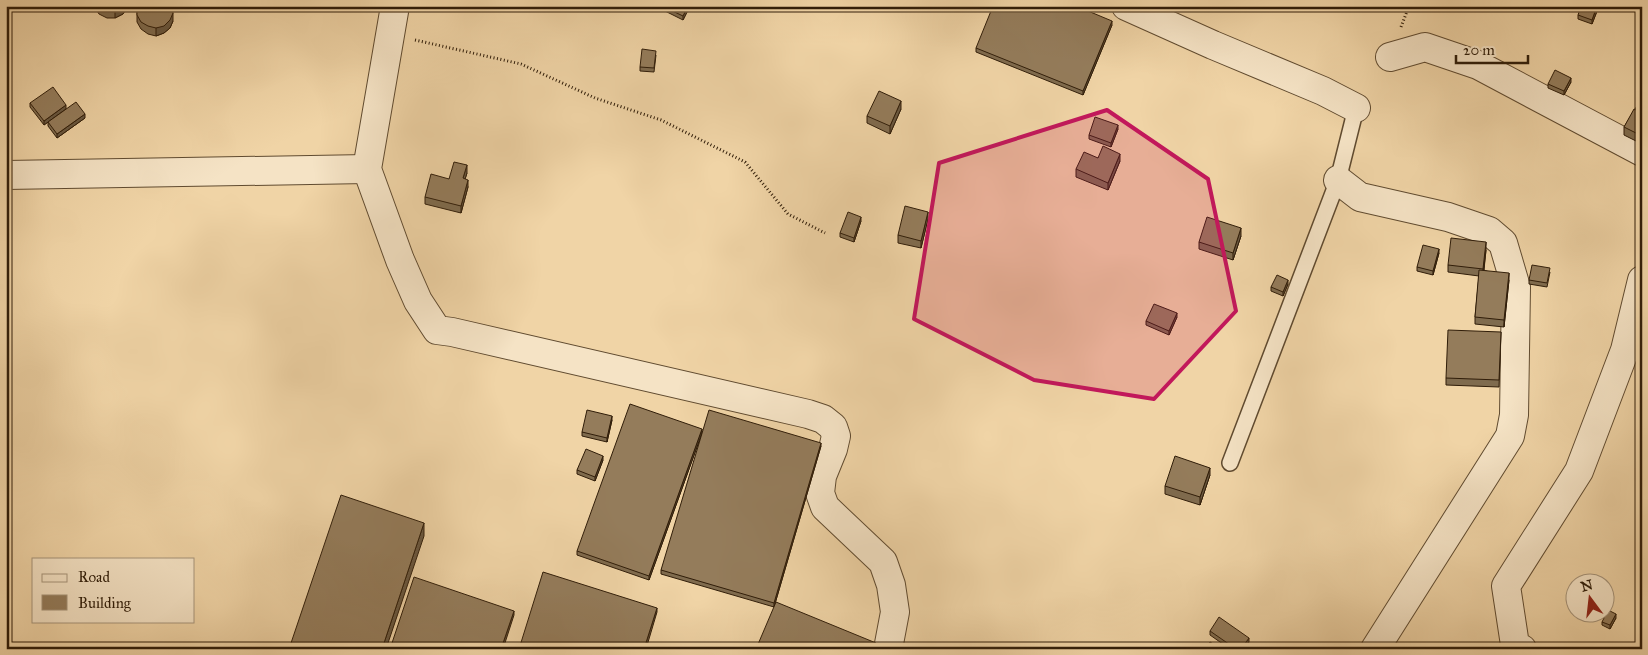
<svg xmlns="http://www.w3.org/2000/svg" width="1648" height="655" font-family="'IM FELL Great Primer',serif">
  <style>
    .lines { fill: none; stroke-linecap: round; stroke-linejoin: round }
    .lane-casing { stroke: #604b30; stroke-width: 18 }
    .street-casing { stroke: #604b30; stroke-width: 30 }
    .path { stroke: #301d09; stroke-width: 3; stroke-dasharray: 1 2.5; stroke-linecap: butt }
    .lane { stroke: #f5e3c5; stroke-width: 15 }
    .street { stroke: #f5e3c5; stroke-width: 28 }
    .wall { fill: #7f6b4e; stroke: #301d09 }
    .shaded-wall { fill: #685740; stroke: #301d09 }
    .building { fill: #947c5b; stroke: #301d09 }
    .marked { fill: #c2185b; fill-opacity: 0.2; stroke: #c2185b; stroke-width: 4; stroke-linejoin: round }
  </style>
  <rect width="100%" height="100%" fill="#f0d4a6"/>
  <filter id="stains"><feTurbulence type="fractalNoise" baseFrequency=".004" numOctaves="4"/><feColorMatrix values="0 0 0 0 .2 0 0 0 0 .09 0 0 0 0 .02 0 0 0 .5 -.17"/></filter>
  <radialGradient id="worn" r=".72"><stop offset=".6" stop-color="#630" stop-opacity="0"/><stop offset="1" stop-color="#630" stop-opacity=".3"/></radialGradient>
  <g class="lines">
    <g class="lane-casing">
      <polyline id="lane" points="1230,463 1338,180 1356,108"/>
    </g>
    <g class="street-casing">
      <g id="street">
        <polyline points="395,6 367,169 400,260 418,301 437,330 452,332 808,414 823,419 833,427 836,436 833,449 822,476 820,493 825,507 883,562 891,585 895,612 888,649"/>
        <polyline points="1126,6 1213,45 1323,91 1356,108"/>
        <polyline points="1390,57 1425,47 1478,65 1642,152"/>
        <polyline points="6,175 367,169"/>
        <polyline points="1338,180 1360,197 1448,217 1489,231 1503,243 1516,287 1514,415 1510,436 1375,649"/>
        <polyline points="1522,649 1515,645 1506,586 1579,471 1625,350 1642,280"/>
      </g>
    </g>
    <g class="path">
      <polyline points="1401,27 1409,6"/>
      <polyline points="415,40 521,64 595,98 661,120 745,162 788,214 825,233"/>
    </g>
    <use href="#lane" class="lane"/>
    <use href="#street" class="street"/>
  </g>
  <g class="wall">
    <polygon points="94,6 128,6 123,14 115,18 107,18 99,14"/>
    <polygon points="137,6 173,21 170,28 164,33 156,36 148,34 141,29 137,22"/>
    <polygon points="659,6 689,6 689,8 683,20 659,8"/>
    <polygon points="1599,6 1592,24 1578,19 1578,15"/>
    <polygon points="1112,25 1083,95 976,52 976,48"/>
    <polygon points="656,55 654,72 640,71 640,67"/>
    <polygon points="1571,82 1564,95 1548,88 1548,84"/>
    <polygon points="1642,102 1642,144 1624,135 1624,127 1635,109"/>
    <polygon points="30,103 66,109 85,118 57,138 48,126 48,122 44,125 30,107"/>
    <polygon points="901,109 890,134 867,123 867,116"/>
    <polygon points="1118,129 1111,147 1089,139 1089,135"/>
    <polygon points="1098,158 1120,161 1108,190 1076,177 1076,169"/>
    <polygon points="467,173 465,179 468,187 461,213 425,204 425,197 449,179"/>
    <polygon points="928,219 921,248 898,243 898,235"/>
    <polygon points="861,221 854,242 840,237 840,233"/>
    <polygon points="1241,236 1233,260 1199,249 1199,242"/>
    <polygon points="1486,250 1484,270 1509,280 1504,327 1475,324 1475,317 1479,276 1448,272 1448,265"/>
    <polygon points="1439,253 1433,275 1417,271 1417,267"/>
    <polygon points="1550,272 1547,287 1529,284 1529,280"/>
    <polygon points="1288,284 1283,296 1271,291 1271,287"/>
    <polygon points="1177,317 1169,335 1146,325 1146,321"/>
    <polygon points="1501,332 1499,387 1446,385 1446,378"/>
    <polygon points="612,420 607,442 582,436 582,432"/>
    <polygon points="702,433 649,580 577,555 577,551"/>
    <polygon points="821,446 774,607 661,574 661,570"/>
    <polygon points="603,460 595,481 577,474 577,470"/>
    <polygon points="1210,475 1200,505 1165,494 1165,486"/>
    <polygon points="1616,618 1610,629 1602,625 1602,622"/>
    <polygon points="1210,631 1249,642 1244,649 1230,649 1210,635"/>
  </g>
  <g class="shaded-wall">
    <polygon points="123,6 128,6 123,14 115,18 115,10"/>
    <polygon points="688,6 689,6 689,8 683,20 683,16"/>
    <polygon points="1597,6 1599,6 1592,24 1592,20"/>
    <polygon points="173,13 173,21 170,28 164,33 156,36 156,28"/>
    <polygon points="1112,21 1112,25 1083,95 1083,91"/>
    <polygon points="1571,78 1571,82 1564,95 1564,91"/>
    <polygon points="901,101 901,109 890,134 890,126"/>
    <polygon points="66,105 66,109 44,125 44,121"/>
    <polygon points="85,114 85,118 57,138 57,134"/>
    <polygon points="1118,125 1118,129 1111,147 1111,143"/>
    <polygon points="1120,154 1120,161 1108,190 1108,183"/>
    <polygon points="467,165 467,173 463,186 463,178"/>
    <polygon points="468,180 468,187 461,213 461,206"/>
    <polygon points="928,212 928,219 921,248 921,241"/>
    <polygon points="861,217 861,221 854,242 854,238"/>
    <polygon points="1241,228 1241,236 1233,260 1233,253"/>
    <polygon points="1486,242 1486,250 1483,276 1483,269"/>
    <polygon points="1439,249 1439,253 1433,275 1433,271"/>
    <polygon points="1509,273 1509,280 1504,327 1504,320"/>
    <polygon points="1288,280 1288,284 1283,296 1283,292"/>
    <polygon points="1177,313 1177,317 1169,335 1169,331"/>
    <polygon points="612,416 612,420 607,442 607,438"/>
    <polygon points="702,429 702,433 649,580 649,576"/>
    <polygon points="821,443 821,446 774,607 774,603"/>
    <polygon points="603,456 603,460 595,481 595,477"/>
    <polygon points="1210,468 1210,475 1200,505 1200,497"/>
    <polygon points="424,523 424,536 386,649 382,649"/>
    <polygon points="657,608 657,612 646,649 644,649"/>
    <polygon points="514,611 514,615 503,649 501,649"/>
    <polygon points="1616,614 1616,618 1610,629 1610,625"/>
    <polygon points="1249,638 1249,642 1244,649 1241,649"/>
  </g>
  <g class="building">
    <polygon points="99,6 123,6 115,10 107,10"/>
    <polygon points="137,6 173,6 173,13 170,20 164,26 156,28 148,26 141,22 137,15"/>
    <polygon points="662,6 688,6 683,16"/>
    <polygon points="993,6 1076,6 1112,21 1083,91 976,48"/>
    <polygon points="1581,6 1597,6 1592,20 1578,15"/>
    <polygon points="642,49 656,51 654,68 640,67"/>
    <polygon points="1555,70 1571,78 1564,91 1548,84"/>
    <polygon points="53,87 66,105 44,121 30,103"/>
    <polygon points="879,91 901,101 890,126 867,116"/>
    <polygon points="1640,101 1642,102 1642,113 1635,109"/>
    <polygon points="76,102 85,114 57,134 48,122"/>
    <polygon points="1634,109 1642,113 1642,136 1624,127"/>
    <polygon points="1095,117 1118,125 1111,143 1089,135"/>
    <polygon points="1103,146 1120,154 1108,183 1076,169 1084,152 1098,158"/>
    <polygon points="454,162 467,165 463,178 468,180 461,206 425,197 431,174 449,179"/>
    <polygon points="905,206 928,212 921,241 898,235"/>
    <polygon points="848,212 861,217 854,238 840,233"/>
    <polygon points="1207,217 1241,228 1233,253 1199,242"/>
    <polygon points="1451,238 1486,242 1483,269 1448,265"/>
    <polygon points="1423,245 1439,249 1433,271 1417,267"/>
    <polygon points="1532,265 1550,268 1547,283 1529,280"/>
    <polygon points="1479,270 1509,273 1504,320 1475,317"/>
    <polygon points="1277,275 1288,280 1283,292 1271,287"/>
    <polygon points="1154,304 1177,313 1169,331 1146,321"/>
    <polygon points="1448,330 1501,332 1499,380 1446,378"/>
    <polygon points="630,404 702,429 649,576 577,551"/>
    <polygon points="587,410 612,416 607,438 582,432"/>
    <polygon points="709,410 821,443 774,603 661,570"/>
    <polygon points="586,449 603,456 595,477 577,470"/>
    <polygon points="1175,456 1210,468 1200,497 1165,486"/>
    <polygon points="341,495 424,523 382,649 289,649"/>
    <polygon points="543,572 657,608 644,649 519,649"/>
    <polygon points="414,577 514,611 501,649 390,649"/>
    <polygon points="776,602 876,643 873,649 756,649"/>
    <polygon points="1608,610 1616,614 1610,625 1602,622"/>
    <polygon points="1219,617 1249,638 1241,649 1236,649 1210,631"/>
    <polygon points="1210,642 1221,649 1206,649"/>
  </g>
  <path class="marked" d="M1107,110L1208,179L1236,311L1154,399L1034,380L914,319L939,163Z"/>
  <rect width="1648" height="655" fill="none" stroke="#f0d4a6" stroke-width="25"/>
  <rect x="8" y="8" width="1633" height="640" fill="none" stroke="#301d09" stroke-width="2.5"/>
  <rect x="12" y="12" width="1623" height="630" fill="none" stroke="#301d09"/>
  <rect x="32" y="558" width="162" height="65" fill="#f5e3c5" stroke="#a6947a"/>
  <rect x="42" y="574" width="25" height="8" fill="#f5e3c5" stroke="#a6947a"/>
  <text x="78" y="582" font-size="15" fill="#301d09">Road</text>
  <rect x="42" y="595" width="25" height="15" fill="#947c5b" stroke="#a6947a"/>
  <text x="78" y="608" font-size="15" fill="#301d09">Building</text>
  <g transform="translate(1590 598) rotate(345)"><circle r="24" fill="#f5e3c5" stroke="#a6947a"/>
  <path d="M0-4L9 19L0 12L-9 19Z" fill="#8f2418"/>
  <text y="-8" font-size="14" font-weight="bold" text-anchor="middle" fill="#301d09">N</text>
  </g>
  <path d="M1456 55v8h72v-8" fill="none" stroke="#301d09" stroke-width="2.5"/>
  <text x="1463" y="55" font-size="15" fill="#301d09" stroke="#f5e3c5" stroke-width="4" paint-order="stroke">20 m</text>
  <rect width="100%" height="100%" filter="url(#stains)"/>
  <rect width="100%" height="100%" fill="url(#worn)"/>
</svg>
